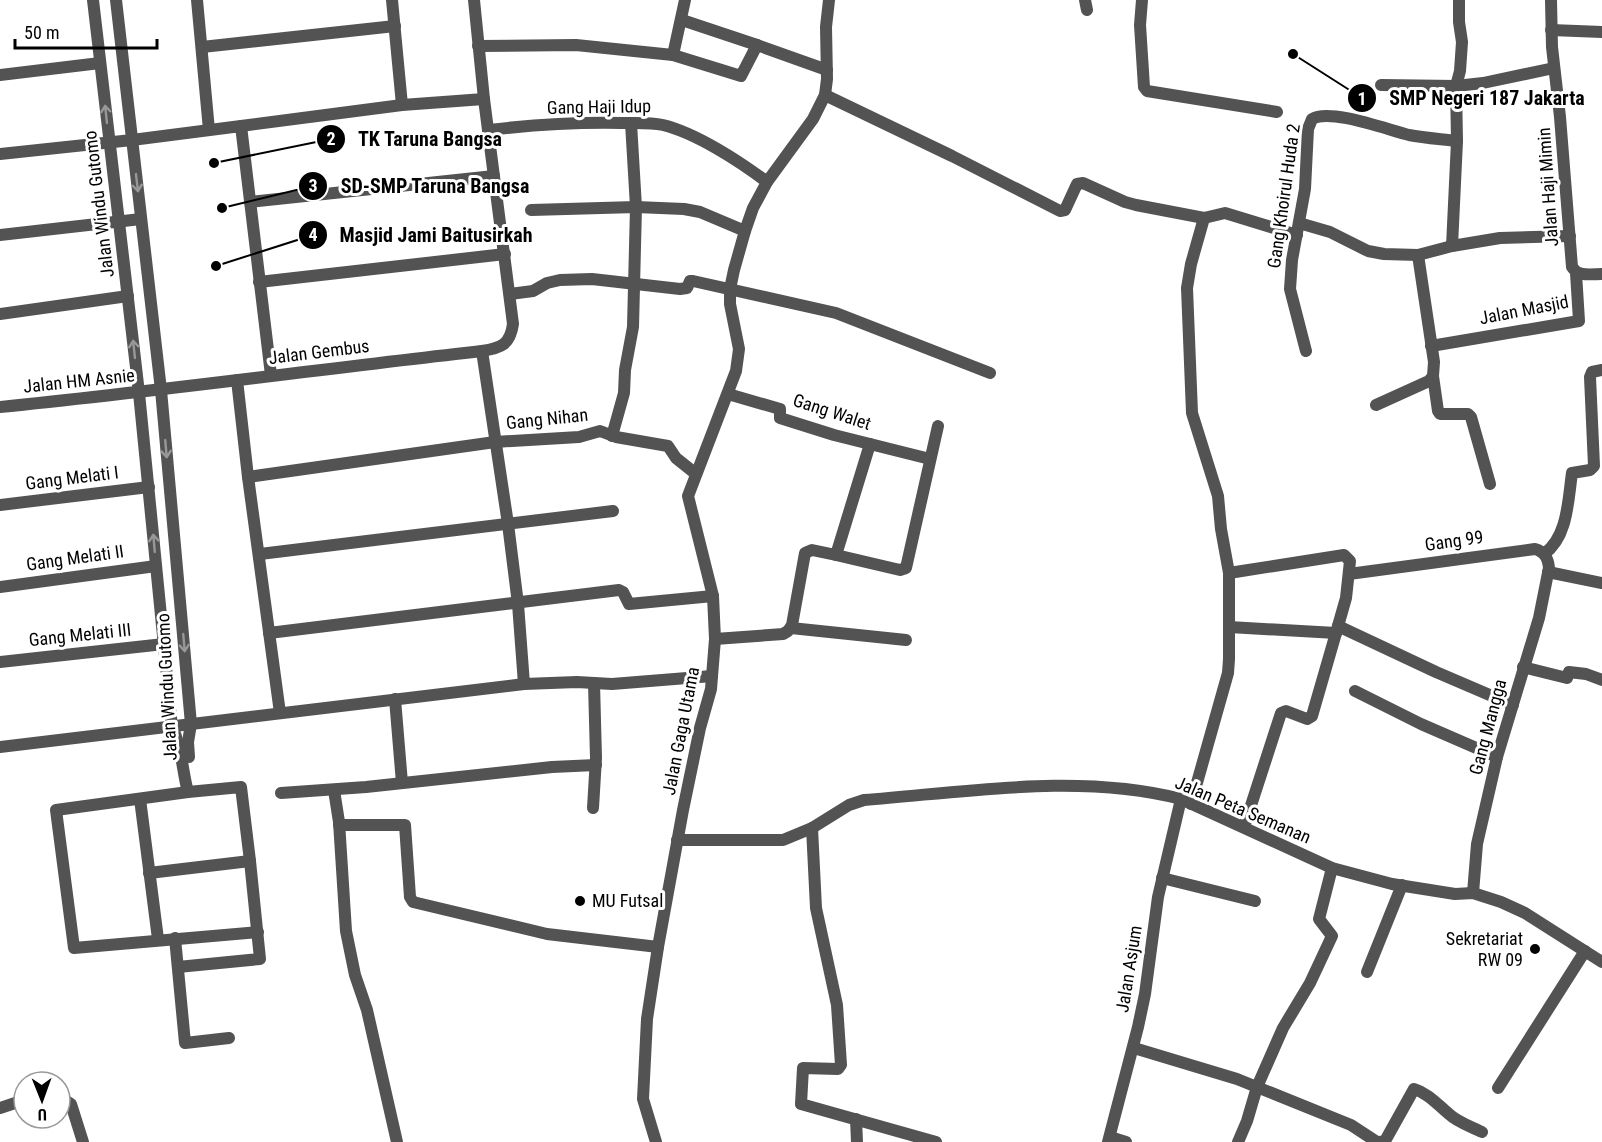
<svg xmlns="http://www.w3.org/2000/svg" width="1602" height="1142" font-family="'Roboto Condensed',sans-serif">
  <style>
    .lines { fill: none; stroke-linecap: round; stroke-linejoin: round }
    .street { stroke: #535353; stroke-width: 12 }
    .oneway { stroke: #989898 }
    .poi-dot { fill: #000; stroke: #fff; stroke-width: 2 }
    .labels { text-anchor: middle; stroke-width: 6; stroke-linejoin: round; paint-order: stroke }
    .street-label { font-size: 18px; fill: #000; stroke: #fff }
    .poi-label { font-size: 18px; fill: #000; stroke: #fff; text-anchor: start }
    .leader { fill: none; stroke: #000; stroke-width: 2 }
    .callout-dot { fill: #000; stroke: #fff; stroke-width: 2 }
    .mark-label { font-size: 18px; text-anchor: middle; font-weight: bold; fill: #fff }
    .callout-label { font-size: 20px; text-anchor: middle; font-weight: bold; fill: #000; stroke: #fff; stroke-width: 6; stroke-linejoin: round; paint-order: stroke }
  </style>
  <rect width="100%" height="100%" fill="#fff"/>
  <g class="lines">
    <g class="street">
      <path d="M93,0L139,393L172,727C182,747 182,770 188,792"/>
      <polyline points="116,0 161,390 191,724 188,742 189,757"/>
      <polyline points="197,0 209,130"/>
      <polyline points="392,0 402,105"/>
      <path d="M474,0L484,99L513,324C510,345 501,348 482,351L508,524L518,604L524,684"/>
      <polyline points="1085,0 1087,10"/>
      <polyline points="1142,0 1140,25 1144,87 1147,91 1277,112"/>
      <path d="M1551,0L1552,47L1560,117L1572,267C1578,277 1591,274 1602,274"/>
      <polyline points="682,20 757,45"/>
      <polyline points="1551,30 1602,32"/>
      <polyline points="478,46 576,45 673,55 685,0"/>
      <polyline points="202,47 395,26"/>
      <polyline points="673,55 741,76 757,45 827,70"/>
      <polyline points="1554,68 1483,83 1456,86 1457,141 1452,246 1500,238 1570,236"/>
      <polyline points="0,75 100,63"/>
      <polyline points="1381,85 1456,86 1460,71 1462,42 1459,22 1459,0"/>
      <polyline points="825,95 952,156 1060,211 1065,210 1077,184 1083,183 1125,202 1136,205 1204,218 1225,213 1297,235"/>
      <polyline points="241,126 402,105 484,99"/>
      <path d="M488,130C532,125 578,122 622,123C636,123 649,122 663,125C696,133 739,161 767,182"/>
      <polyline points="0,154 132,140 241,126 271,375"/>
      <polyline points="250,202 494,176"/>
      <polyline points="531,210 636,207 684,209 700,212 745,231"/>
      <polyline points="1299,223 1330,232 1368,251 1384,254 1418,255 1452,246"/>
      <polyline points="0,235 141,219"/>
      <polyline points="259,282 505,254"/>
      <polyline points="510,294 533,291 547,283 560,280 592,279 680,289 687,288 690,281 693,281 836,313 990,373"/>
      <polyline points="0,314 128,296"/>
      <polyline points="1431,346 1579,321 1576,273"/>
      <path d="M1306,351L1290,289L1292,260L1305,189L1308,129L1312,119C1330,108 1388,130 1409,135C1424,138 1441,139 1457,141"/>
      <polyline points="1433,376 1438,411 1440,414 1468,414 1471,417 1490,484"/>
      <polyline points="237,380 248,477 280,713"/>
      <polyline points="728,394 780,409 780,418 834,435 930,459"/>
      <polyline points="1376,405 1429,381 1433,376 1434,362 1418,255"/>
      <path d="M0,407C161,391 321,369 482,351"/>
      <polyline points="612,436 624,393 625,370 633,327 636,207 631,123"/>
      <polyline points="248,477 495,442 579,437 600,431 616,437 668,446 676,458 696,474"/>
      <polyline points="0,505 149,487"/>
      <polyline points="260,554 613,511"/>
      <path d="M1544,554C1568,537 1568,500 1572,473L1590,470L1594,466L1590,377L1592,372L1602,370"/>
      <polyline points="836,555 900,570 906,568 938,426"/>
      <polyline points="1548,572 1602,583"/>
      <path d="M1349,574L1535,549C1545,552 1548,558 1549,568L1539,618L1497,757L1477,844L1473,893"/>
      <polyline points="0,587 156,566"/>
      <polyline points="1338,626 1436,672 1513,705"/>
      <polyline points="1229,627 1336,633 1346,598 1350,561 1344,555 1229,573"/>
      <polyline points="791,628 906,640"/>
      <polyline points="269,633 619,590 623,592 629,604 713,596"/>
      <polyline points="715,639 783,634 788,631 792,625 805,553 812,550 836,555 870,444"/>
      <polyline points="0,662 164,644"/>
      <polyline points="1523,667 1567,678 1569,672 1586,674 1602,680"/>
      <polyline points="1355,691 1421,724 1497,757"/>
      <polyline points="395,699 402,783"/>
      <polyline points="0,747 524,684 577,682 612,684 712,676"/>
      <polyline points="334,790 339,822 346,931 355,975 367,1010 397,1142"/>
      <polyline points="281,793 366,787 552,767 596,765"/>
      <polyline points="140,799 158,939"/>
      <polyline points="1191,804 1228,673 1229,659 1229,573 1221,529 1218,496 1192,413 1187,288 1191,264 1204,218"/>
      <polyline points="593,808 596,758 594,683"/>
      <polyline points="339,825 405,825 410,897 413,902 547,934 658,947"/>
      <polyline points="1244,827 1281,713 1286,711 1307,719 1312,716 1336,633"/>
      <polyline points="812,828 816,908 837,1005 841,1065 838,1069 803,1068 801,1104 936,1142"/>
      <path d="M677,840H783L812,828L849,805L864,800C968,792 1079,773 1181,799L1332,868L1392,884L1455,894L1473,893L1501,902L1525,913L1602,962"/>
      <polyline points="149,873 250,861 241,787 188,792 56,810 74,948 258,932"/>
      <polyline points="1162,878 1255,901"/>
      <polyline points="175,938 185,1043 229,1038"/>
      <polyline points="178,967 260,959 250,861"/>
      <polyline points="1367,972 1402,885"/>
      <polyline points="1134,1048 1237,1079 1351,1125 1377,1142"/>
      <polyline points="1498,1088 1585,951"/>
      <polyline points="60,1097 71,1104 83,1142"/>
      <polyline points="0,1108 24,1100"/>
      <polyline points="856,1119 857,1142"/>
      <polyline points="1110,1137 1126,1142"/>
      <polyline points="656,1142 643,1099 647,1019 658,947 683,810 700,728 711,689 715,639 713,596 688,496 736,371 739,349 730,304 730,289 734,270 745,231 753,208 767,182 813,119 825,95 827,79 826,27 829,0"/>
      <polyline points="1108,1142 1138,1027 1145,994 1158,897 1181,799"/>
      <polyline points="1238,1142 1247,1121 1257,1087 1283,1028 1310,983 1332,936 1319,919 1332,868"/>
      <path d="M1380,1142L1385,1141L1414,1089C1428,1093 1438,1105 1449,1114C1457,1122 1472,1127 1482,1132"/>
    </g>
  </g>
  <defs><path id="oneway-shaft" d="M-6 0H5M1.5-3L5.5 0L1.5 3" fill="none" stroke-width="1.6" stroke-linecap="round" stroke-linejoin="round" transform="scale(1.5)"/></defs>
  <g class="oneway">
    <use href="#oneway-shaft" transform="translate(106 114) rotate(-96)"/>
    <use href="#oneway-shaft" transform="translate(137 183) rotate(83)"/>
    <use href="#oneway-shaft" transform="translate(134 349) rotate(-96)"/>
    <use href="#oneway-shaft" transform="translate(166 449) rotate(85)"/>
    <use href="#oneway-shaft" transform="translate(154 543) rotate(-95)"/>
    <use href="#oneway-shaft" transform="translate(184 643) rotate(85)"/>
  </g>
  <g class="poi-dot">
    <circle cx="580" cy="901" r="6"/>
    <circle cx="1535" cy="949" r="6"/>
  </g>
  <g class="labels">
    <g class="street-label">
      <text transform="translate(599 107) rotate(-1)" y="6">Gang Haji Idup</text>
      <text transform="translate(1548 187) rotate(-94)" y="6">Jalan Haji Mimin</text>
      <text transform="translate(1284 196) rotate(-82)" y="6">Gang Khoirul Huda 2</text>
      <text transform="translate(99 204) rotate(-97)" y="6">Jalan Windu Gutomo</text>
      <text transform="translate(1524 310) rotate(-11)" y="6">Jalan Masjid</text>
      <text transform="translate(319 352) rotate(-7)" y="6">Jalan Gembus</text>
      <text transform="translate(79 381) rotate(-6)" y="6">Jalan HM Asnie</text>
      <text transform="translate(832 412) rotate(18)" y="6">Gang Walet</text>
      <text transform="translate(547 419) rotate(-6)" y="6">Gang Nihan</text>
      <text transform="translate(72 478) rotate(-7)" y="6">Gang Melati I</text>
      <text transform="translate(1454 541) rotate(-8)" y="6">Gang 99</text>
      <text transform="translate(75 558) rotate(-8)" y="6">Gang Melati II</text>
      <text transform="translate(80 635) rotate(-6)" y="6">Gang Melati III</text>
      <text transform="translate(167 687) rotate(-93)" y="6">Jalan Windu Gutomo</text>
      <text transform="translate(1488 727) rotate(-75)" y="6">Gang Mangga</text>
      <text transform="translate(681 731) rotate(-79)" y="6">Jalan Gaga Utama</text>
      <text transform="translate(1243 810) rotate(23)" y="6">Jalan Peta Semanan</text>
      <text transform="translate(1129 969) rotate(-81)" y="6">Jalan Asjum</text>
    </g>
    <g class="poi-label">
      <text x="592" y="907">MU Futsal</text>
      <text x="1523" y="945" text-anchor="end">Sekretariat<tspan x="1523" dy="21">RW 09</tspan></text>
    </g>
  </g>
  <path class="leader" d="M1293 54L1362 98M214 163L331 139M222 208L313 186M216 266L313 235"/>
  <g class="callout-dot">
    <circle cx="1293" cy="54" r="6"/>
    <circle cx="214" cy="163" r="6"/>
    <circle cx="222" cy="208" r="6"/>
    <circle cx="216" cy="266" r="6"/>
    <circle cx="1362" cy="98" r="15"/>
    <circle cx="331" cy="139" r="15"/>
    <circle cx="313" cy="186" r="15"/>
    <circle cx="313" cy="235" r="15"/>
  </g>
  <g class="mark-label">
    <text x="1362" y="105">1</text>
    <text x="331" y="145">2</text>
    <text x="313" y="192">3</text>
    <text x="313" y="241">4</text>
  </g>
  <g class="callout-label">
    <text x="1487" y="105">SMP Negeri 187 Jakarta</text>
    <text x="430" y="146">TK Taruna Bangsa</text>
    <text x="435" y="193">SD-SMP Taruna Bangsa</text>
    <text x="436" y="242">Masjid Jami Baitusirkah</text>
  </g>
  <g transform="translate(42 1100) rotate(179)"><circle r="28" fill="#ffffff" stroke="#999999" stroke-width="1.5"/>
  <path d="M0-4.5L10 22L0 15L-10 22Z" fill="#000000"/>
  <text y="-9" font-size="16" font-weight="bold" text-anchor="middle" fill="#000000">U</text>
  </g>
  <path d="M15 39v9h142v-9" fill="none" stroke="#000000" stroke-width="3"/>
  <text x="24" y="39" font-size="18" fill="#000000" stroke="#ffffff" stroke-width="4.5" paint-order="stroke">50 m</text>
</svg>
